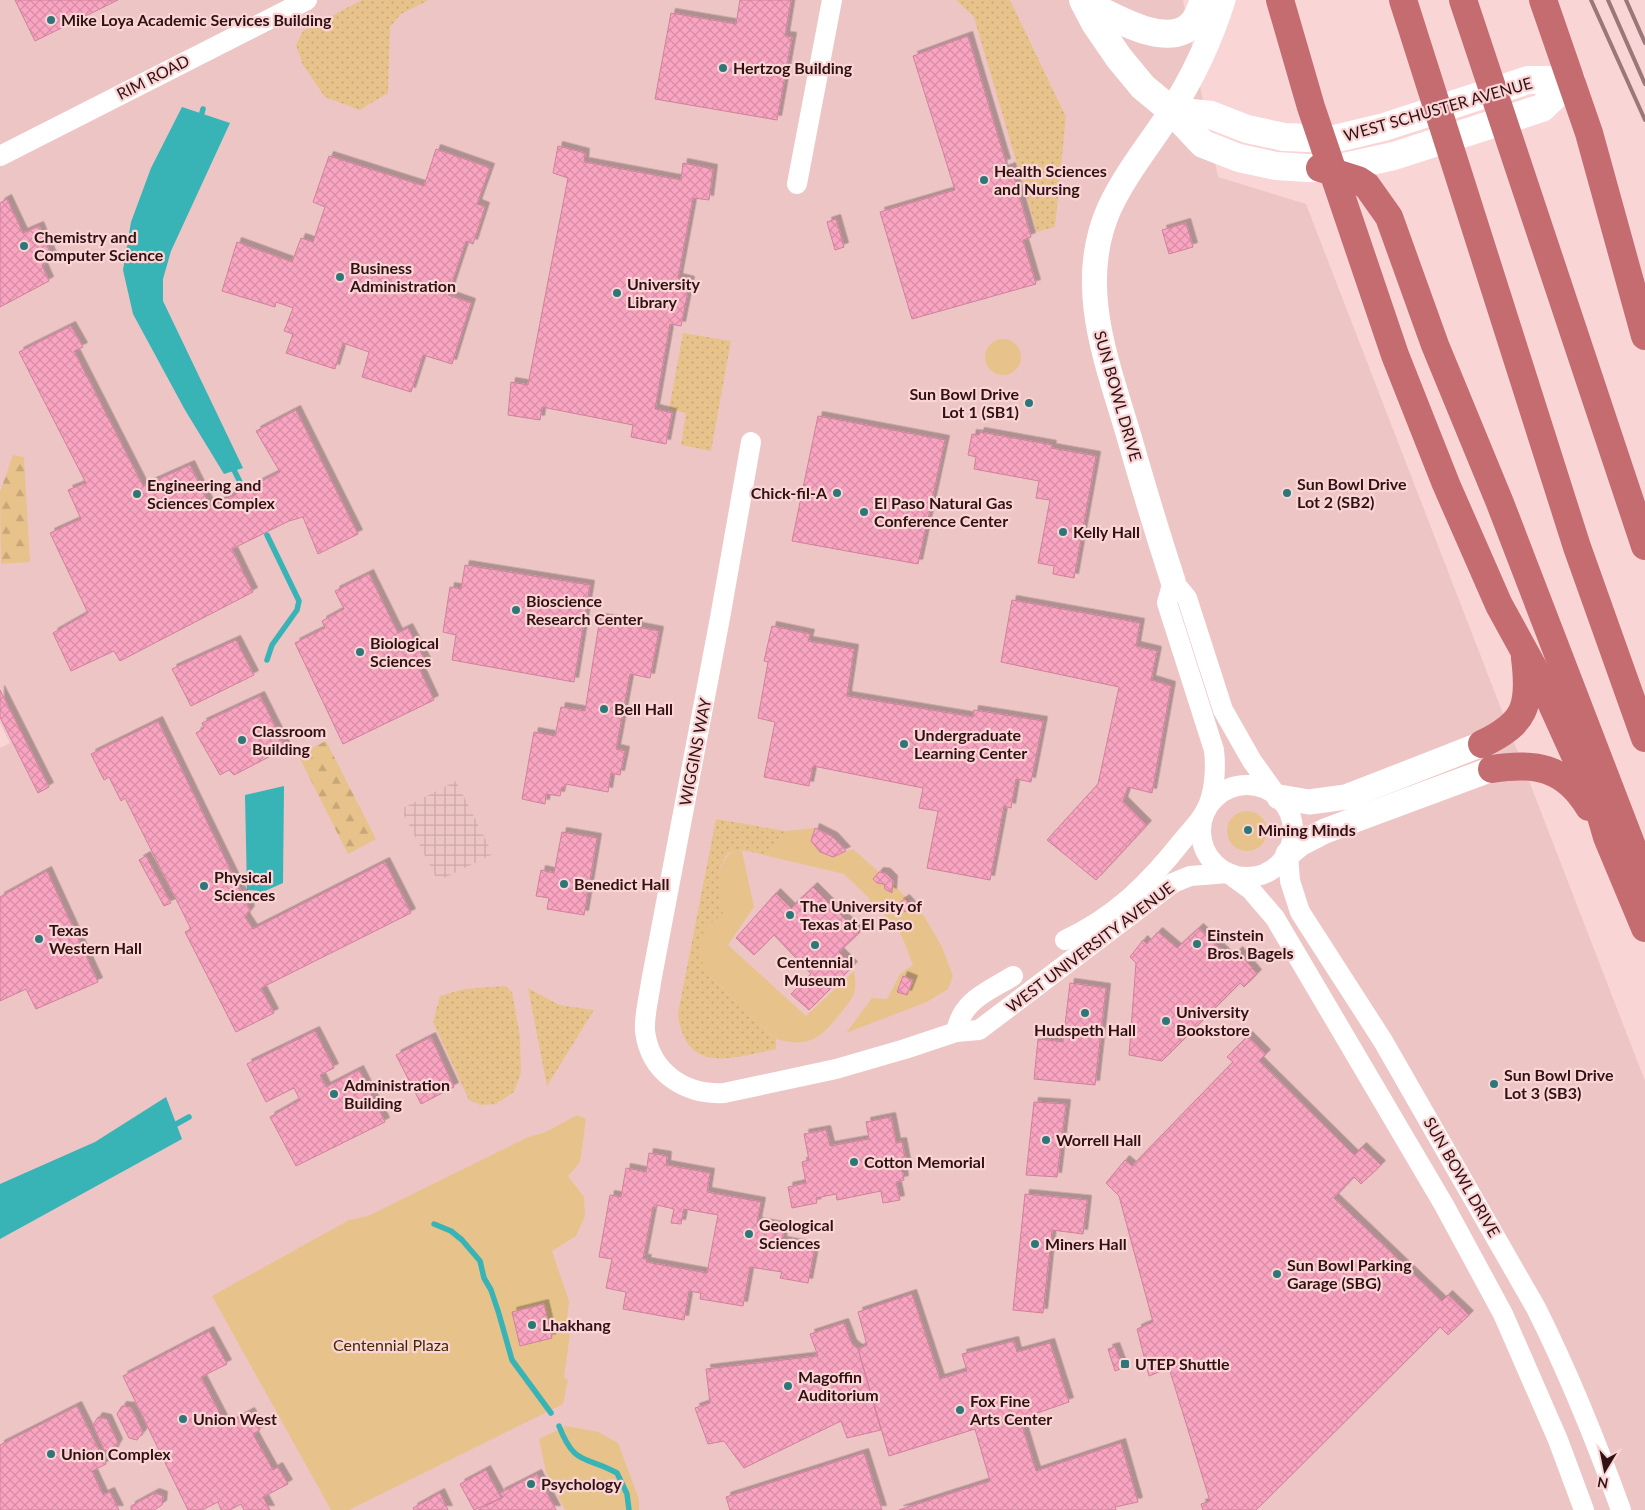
<svg xmlns="http://www.w3.org/2000/svg" width="1645" height="1510" font-family="Lato,sans-serif">
  <style>
    .built { fill: #eec5c5 }
    .industrial { fill: url(#industrial-grid) }
    .grass { fill: url(#grass-dots) }
    .forest { fill: url(#forest-firs) }
    .green { fill: #e7c38b }
    .water { fill: #38b3b6 }
    .lines { fill: none; stroke-linecap: round; stroke-linejoin: round }
    .stream { stroke: #38b3b6; stroke-width: 5.5 }
    .building { fill: url(#building-cross-hatch); stroke: #d1809c; fill-rule: evenodd; filter: url(#shadow) }
    .minor { stroke: #fff; stroke-width: 20 }
    .tertiary { stroke: #fff; stroke-width: 25 }
    .secondary { stroke: #fff; stroke-width: 28 }
    .motorway { stroke: #c56c71; stroke-width: 28 }
    .rail { stroke: #9a7778; stroke-width: 4 }
    .poi-dot { fill: #2d7779; stroke: #fad5d5; stroke-width: 2 }
    .labels { text-anchor: middle; stroke-width: 4.5; stroke-linejoin: round; paint-order: stroke }
    .poi-label { font-size: 16px; font-weight: bold; fill: #321114; stroke: #fad5d5; text-anchor: start }
    .street-label { font-size: 16px; fill: #321114; stroke: #fad5d5 }
    .park-label { font-size: 16px; fill: #412a00; stroke: #fad5d5 }
  </style>
  <defs>
    <pattern id="industrial-grid" width="8" height="8" patternUnits="userSpaceOnUse" patternTransform="scale(1.25)"><rect width="8" height="8" fill="#eec5c5"/><path d="M0 4h8M4 0v8" fill="none" stroke="#cda8a8"/></pattern>
    <pattern id="grass-dots" width="8" height="8" patternUnits="userSpaceOnUse" patternTransform="scale(1.25)"><rect width="8" height="8" fill="#e7c38b"/><path d="M2 2h.1M6 6h.1" fill="none" stroke="#c7a677" stroke-width="1.8" stroke-linecap="round"/></pattern>
    <pattern id="forest-firs" width="22" height="20" patternUnits="userSpaceOnUse" patternTransform="scale(1.25)"><rect width="22" height="20" fill="#e7c38b"/><path d="M5 1l3.5 6h-7zM16 11l3.5 6h-7z" fill="#c7a677"/></pattern>
    <pattern id="building-cross-hatch" width="8" height="8" patternUnits="userSpaceOnUse" patternTransform="scale(1.25)"><rect width="8" height="8" fill="#f9a5c1"/><path d="M0 0l8 8M0 8l8-8" fill="none" stroke="#d68da5"/></pattern>
    <filter id="shadow"><feDropShadow dx="4.5" dy="-4.5" stdDeviation="0" flood-color="#0004"/></filter>
  </defs>
  <rect width="100%" height="100%" fill="#fad5d5"/>
  <polygon class="built" points="0,0 1183,0 1218,177 1306,204 1645,1081 1645,1510 0,1510 0,748 10,743 0,723"/>
  <polygon class="industrial" points="456,781 493,854 438,881 401,809"/>
  <g class="grass">
    <polygon points="362,0 429,0 401,14 390,27 388,93 360,110 325,97 303,65 296,45 303,31"/>
    <polygon points="956,0 1010,0 1066,117 1055,227 1037,232 974,17"/>
    <polygon points="683,333 731,341 711,451 681,445 686,413 669,409"/>
    <path d="M716,819L785,831L768,856C759,854 744,849 734,851C714,856 717,899 724,913L704,930L706,973L776,1039V1049C732,1058 685,1076 678,1013Z"/>
    <polygon points="505,986 512,992 520,1037 521,1073 514,1092 496,1104 480,1105 469,1100 433,1022 440,996 464,989"/>
    <polygon points="528,988 559,1005 594,1010 547,1086"/>
  </g>
  <g class="forest">
    <polygon points="13,455 24,457 30,562 1,564 0,492"/>
    <polygon points="326,741 376,839 348,854 298,755"/>
  </g>
  <g class="green">
    <circle cx="1003" cy="357" r="18"/>
    <circle cx="1247" cy="831" r="20"/>
    <path d="M815,828L811,841L820,852L833,857L853,849L879,872L890,876L894,885L924,916L942,947L953,976L948,989L927,1002L846,1033L872,998L887,999L900,974L913,965C902,937 899,919 870,907L869,898L844,874L768,856L785,831Z"/>
    <path d="M737,850L742,851L754,907L728,945L806,1016L854,971C858,994 853,998 839,1015C820,1039 808,1048 776,1039L706,973L699,952L704,930L723,913C716,895 714,858 737,850Z"/>
    <polygon points="577,1115 586,1119 580,1162 568,1176 584,1197 585,1216 576,1236 552,1251 569,1301 566,1332 570,1334 564,1378 568,1380 563,1404 349,1510 331,1510 212,1296 349,1220 368,1216 528,1137 546,1132"/>
    <polygon points="566,1426 598,1432 618,1443 639,1499 639,1510 565,1510 546,1472 539,1439"/>
  </g>
  <g class="water">
    <polygon points="182,107 230,123 171,251 163,279 163,301 243,468 224,474 185,410 133,314 123,270 131,222 151,168"/>
    <polygon points="284,786 283,883 265,891 247,890 245,795"/>
    <polygon points="166,1097 182,1139 0,1239 0,1184 95,1142"/>
  </g>
  <g class="lines">
    <g class="stream">
      <polyline points="200,120 203,109"/>
      <polyline points="231,464 240,482"/>
      <polyline points="267,660 272,645 297,610 299,601 267,535"/>
      <polyline points="260,896 260,884"/>
      <polyline points="171,1127 189,1117"/>
      <polyline points="434,1224 451,1231 462,1240 480,1261 484,1278 491,1290 499,1314 512,1360 551,1413"/>
      <path d="M559,1426C575,1467 585,1455 617,1473L627,1494L629,1510"/>
    </g>
  </g>
  <g class="building">
    <polygon points="15,0 118,0 35,41"/>
    <polygon points="740,0 791,0 785,36 792,37 777,120 655,99 671,13 736,24"/>
    <polygon points="968,36 1006,163 1002,164 1003,170 1011,167 1031,237 1023,240 1036,284 912,319 880,212 955,190 913,56"/>
    <polygon points="558,146 585,153 584,162 681,180 683,163 713,169 709,200 693,198 678,278 690,281 681,326 670,324 655,409 672,413 666,444 631,437 633,425 542,407 540,420 508,415 511,382 528,385 568,178 553,173"/>
    <polygon points="436,149 490,168 477,204 485,207 473,244 466,241 448,295 471,303 452,364 423,355 411,392 362,377 369,352 343,343 335,369 286,353 293,334 284,331 293,308 276,302 275,307 222,291 237,242 292,262 301,238 313,242 325,207 313,202 329,156 424,186"/>
    <polygon points="7,199 23,233 39,226 53,259 42,265 49,281 0,307 0,203"/>
    <polygon points="836,219 844,247 835,250 827,222"/>
    <polygon points="1186,223 1193,247 1169,254 1162,230"/>
    <polygon points="71,326 83,347 74,351 143,486 190,465 210,506 220,502 280,472 256,431 296,410 358,534 318,554 303,517 289,521 232,549 253,592 120,661 114,651 71,671 53,633 88,613 50,533 81,519 68,490 86,483 19,352"/>
    <polygon points="818,416 945,440 918,564 792,541"/>
    <polygon points="980,432 1052,445 1051,448 1096,456 1074,578 1053,574 1054,566 1038,563 1050,500 1036,498 1039,481 974,469 976,457 968,455 972,434 979,435"/>
    <polygon points="465,565 590,585 574,682 452,660 456,635 443,632 450,587 461,589"/>
    <polygon points="369,574 398,633 408,628 426,662 418,666 434,700 343,744 295,643 325,628 322,621 344,609 335,591"/>
    <polygon points="1012,600 1140,623 1136,646 1157,651 1151,680 1171,686 1152,793 1128,787 1123,801 1147,825 1096,880 1047,840 1098,784 1119,687 1001,662"/>
    <polygon points="600,618 638,624 638,627 659,631 650,678 630,674 616,749 625,751 620,775 611,773 608,792 566,784 565,788 562,787 560,796 546,794 545,804 522,799 534,732 555,736 561,707 585,711"/>
    <polygon points="772,626 810,634 808,641 854,649 847,696 973,717 974,710 1043,721 1031,782 1016,779 1011,808 1004,806 990,880 927,868 938,811 919,808 923,788 813,766 809,786 764,777 775,722 758,718 768,662 764,661"/>
    <polygon points="236,640 254,675 191,706 172,669"/>
    <polygon points="0,690 49,787 38,793 0,717"/>
    <polygon points="260,696 286,748 234,775 229,770 220,775 196,733 204,728 202,723"/>
    <polygon points="158,721 250,910 245,917 253,929 385,862 411,913 261,988 274,1013 236,1032 185,932 191,929 125,798 121,801 109,777 104,780 91,754"/>
    <polygon points="815,828 833,837 846,851 833,857 820,852 811,841"/>
    <polygon points="562,832 597,838 584,915 547,909 549,898 536,896 541,870 554,873"/>
    <polygon points="146,856 171,903 164,906 139,860"/>
    <polygon points="47,871 98,982 36,1009 26,989 0,1001 0,897"/>
    <polygon points="879,872 886,873 893,880 892,893 885,889 884,884 877,883 873,879"/>
    <polygon points="813,887 859,933 839,952 853,966 809,1010 791,994 811,974 774,935 754,955 736,938 776,893 791,908"/>
    <polygon points="905,899 912,907 905,912 899,903"/>
    <polygon points="1199,928 1231,959 1238,951 1257,974 1244,987 1240,983 1162,1061 1129,1055 1136,963 1130,957 1143,940 1147,944 1158,932 1177,948"/>
    <polygon points="903,976 913,980 907,995 897,992"/>
    <polygon points="1070,983 1106,988 1095,1085 1034,1079 1038,1039 1063,1042"/>
    <polygon points="315,1031 334,1068 320,1075 326,1087 359,1070 385,1122 296,1166 270,1117 300,1100 294,1088 266,1102 247,1064"/>
    <polygon points="1248,1036 1266,1054 1259,1061 1354,1155 1362,1147 1381,1165 1361,1184 1354,1177 1334,1198 1442,1301 1448,1295 1469,1315 1448,1335 1440,1327 1256,1510 1203,1510 1201,1504 1210,1501 1169,1368 1149,1376 1137,1329 1153,1322 1119,1196 1106,1183 1125,1160 1132,1166 1233,1062 1227,1057"/>
    <polygon points="431,1037 454,1087 421,1104 396,1055"/>
    <polygon points="1034,1102 1066,1104 1057,1177 1026,1175"/>
    <polygon points="891,1117 896,1143 902,1142 906,1163 901,1164 904,1180 896,1182 900,1200 883,1203 881,1191 837,1200 836,1194 816,1198 817,1203 792,1208 788,1187 806,1183 802,1162 809,1160 804,1134 826,1130 830,1146 869,1139 866,1122"/>
    <path d="M649,1153L667,1156L666,1165L710,1173L707,1192L761,1202L757,1222L784,1227L782,1241L815,1247L808,1283L780,1278L782,1272L750,1267L743,1306L700,1299L701,1293L689,1291L684,1320L623,1309L626,1292L606,1288L612,1259L599,1257L610,1195L621,1197L626,1168L646,1172ZM657,1205L674,1209L671,1223L681,1224L684,1209L718,1215L707,1273L646,1262L647,1259H643L653,1207L656,1208Z"/>
    <polygon points="1025,1194 1087,1200 1083,1234 1052,1230 1043,1313 1013,1310"/>
    <polygon points="912,1294 940,1379 967,1371 962,1354 1014,1341 1017,1352 1050,1343 1069,1402 1020,1419 1036,1471 1121,1443 1138,1502 1115,1507 1116,1510 899,1510 990,1481 975,1429 889,1456 858,1349 867,1345 858,1312"/>
    <polygon points="544,1304 552,1338 520,1346 512,1312"/>
    <polygon points="844,1323 852,1344 858,1349 881,1430 847,1438 841,1421 744,1468 724,1441 708,1444 695,1408 710,1403 706,1369 818,1356 810,1334"/>
    <polygon points="209,1331 227,1364 201,1377 226,1425 250,1412 260,1430 253,1434 273,1470 278,1467 288,1484 263,1497 270,1510 244,1510 241,1504 230,1510 221,1510 218,1502 202,1510 188,1510 123,1376"/>
    <polygon points="1115,1347 1123,1368 1115,1371 1108,1349"/>
    <polygon points="77,1406 106,1464 92,1471 103,1495 110,1492 119,1510 0,1510 0,1445"/>
    <polygon points="122,1406 131,1407 143,1432 137,1440 129,1438 117,1414"/>
    <polygon points="98,1417 107,1419 118,1443 113,1452 104,1450 93,1425"/>
    <polygon points="864,1453 882,1510 730,1510 726,1497"/>
    <polygon points="486,1470 501,1498 474,1510 460,1484"/>
    <polygon points="537,1474 556,1510 478,1510 503,1497 500,1493"/>
    <polygon points="155,1493 163,1496 162,1505 154,1510 131,1510 131,1506"/>
    <polygon points="440,1493 448,1510 414,1510 413,1508"/>
  </g>
  <g class="lines">
    <g class="minor">
      <polyline points="0,156 307,0"/>
      <polyline points="797,184 832,0"/>
      <path d="M751,442L720,618L651,982C649,998 644,1015 645,1031C650,1072 684,1095 724,1093L836,1069L905,1049L956,1032L979,1030L1173,883L1190,876L1228,873L1251,890L1275,918L1444,1205L1503,1314L1558,1440L1584,1510"/>
      <polyline points="1173,581 1187,598 1223,710 1252,761 1275,793"/>
      <circle cx="1247" cy="831" r="46"/>
      <path d="M1288,854L1290,881L1300,912L1383,1041L1536,1308C1569,1374 1596,1441 1621,1510"/>
      <path d="M1065,940C1115,917 1149,883 1183,840C1190,831 1201,821 1206,810C1215,793 1216,768 1214,750L1167,603L1173,581"/>
      <path d="M956,1032C962,1000 987,992 1013,976"/>
    </g>
    <g class="tertiary">
      <path d="M1173,581C1157,532 1142,482 1128,433C1106,359 1076,284 1109,209C1125,174 1150,144 1170,113C1192,79 1211,38 1223,0"/>
      <polyline points="1279,797 1309,802 1346,797 1482,744"/>
      <polyline points="1288,854 1300,844 1325,831 1492,769"/>
    </g>
    <g class="secondary">
      <polyline points="1083,0 1095,23 1119,58 1143,87 1172,111 1203,144 1239,158 1276,166 1307,168 1344,167 1394,156 1542,108 1571,80"/>
      <path d="M1085,3C1111,15 1167,51 1192,24C1198,18 1201,8 1204,0"/>
      <polyline points="1172,111 1211,115 1247,129 1284,137 1334,139 1384,127 1528,80 1571,80"/>
    </g>
    <g class="motorway">
      <polyline points="1280,0 1311,107 1395,355 1446,484 1499,605 1544,687 1598,806 1607,837 1645,928"/>
      <polyline points="1403,0 1577,547 1645,738"/>
      <polyline points="1463,0 1645,546"/>
      <polyline points="1543,0 1589,133 1645,336"/>
      <polyline points="1320,168 1358,180 1367,186 1389,217 1435,345 1500,503 1645,880"/>
      <path d="M1482,744C1526,723 1531,706 1525,658"/>
      <path d="M1492,769C1535,762 1565,767 1589,807"/>
    </g>
    <g class="rail">
      <polyline points="1591,0 1645,120"/>
      <polyline points="1608,0 1645,84"/>
      <polyline points="1626,0 1645,43"/>
    </g>
  </g>
  <g class="poi-dot">
    <circle cx="51" cy="20" r="5"/>
    <circle cx="723" cy="68" r="5"/>
    <circle cx="984" cy="180" r="5"/>
    <circle cx="24" cy="246" r="5"/>
    <circle cx="340" cy="277" r="5"/>
    <circle cx="617" cy="293" r="5"/>
    <circle cx="1029" cy="403" r="5"/>
    <circle cx="837" cy="493" r="5"/>
    <circle cx="1287" cy="493" r="5"/>
    <circle cx="137" cy="494" r="5"/>
    <circle cx="864" cy="512" r="5"/>
    <circle cx="1063" cy="532" r="5"/>
    <circle cx="516" cy="610" r="5"/>
    <circle cx="360" cy="652" r="5"/>
    <circle cx="604" cy="709" r="5"/>
    <circle cx="242" cy="740" r="5"/>
    <circle cx="904" cy="744" r="5"/>
    <circle cx="1248" cy="830" r="5"/>
    <circle cx="564" cy="884" r="5"/>
    <circle cx="204" cy="886" r="5"/>
    <circle cx="790" cy="915" r="5"/>
    <circle cx="39" cy="939" r="5"/>
    <circle cx="1197" cy="944" r="5"/>
    <circle cx="815" cy="945" r="5"/>
    <circle cx="1085" cy="1013" r="5"/>
    <circle cx="1166" cy="1021" r="5"/>
    <circle cx="1494" cy="1084" r="5"/>
    <circle cx="334" cy="1094" r="5"/>
    <circle cx="1046" cy="1140" r="5"/>
    <circle cx="854" cy="1162" r="5"/>
    <circle cx="749" cy="1234" r="5"/>
    <circle cx="1035" cy="1244" r="5"/>
    <circle cx="1277" cy="1274" r="5"/>
    <circle cx="532" cy="1325" r="5"/>
    <rect x="1120" y="1359" width="10" height="10" rx="2.5"/>
    <circle cx="788" cy="1386" r="5"/>
    <circle cx="960" cy="1410" r="5"/>
    <circle cx="183" cy="1419" r="5"/>
    <circle cx="51" cy="1454" r="5"/>
    <circle cx="531" cy="1484" r="5"/>
  </g>
  <g class="labels">
    <g class="poi-label">
      <text x="61" y="26">Mike Loya Academic Services Building</text>
      <text x="733" y="74">Hertzog Building</text>
      <text x="994" y="177">Health Sciences<tspan x="994" dy="18">and Nursing</tspan></text>
      <text x="34" y="243">Chemistry and<tspan x="34" dy="18">Computer Science</tspan></text>
      <text x="350" y="274">Business<tspan x="350" dy="18">Administration</tspan></text>
      <text x="627" y="290">University<tspan x="627" dy="18">Library</tspan></text>
      <text x="1019" y="400" text-anchor="end">Sun Bowl Drive<tspan x="1019" dy="18">Lot 1 (SB1)</tspan></text>
      <text x="1297" y="490">Sun Bowl Drive<tspan x="1297" dy="18">Lot 2 (SB2)</tspan></text>
      <text x="147" y="491">Engineering and<tspan x="147" dy="18">Sciences Complex</tspan></text>
      <text x="827" y="499" text-anchor="end">Chick-fil-A</text>
      <text x="874" y="509">El Paso Natural Gas<tspan x="874" dy="18">Conference Center</tspan></text>
      <text x="1073" y="538">Kelly Hall</text>
      <text x="526" y="607">Bioscience<tspan x="526" dy="18">Research Center</tspan></text>
      <text x="370" y="649">Biological<tspan x="370" dy="18">Sciences</tspan></text>
      <text x="614" y="715">Bell Hall</text>
      <text x="252" y="737">Classroom<tspan x="252" dy="18">Building</tspan></text>
      <text x="914" y="741">Undergraduate<tspan x="914" dy="18">Learning Center</tspan></text>
      <text x="1258" y="836">Mining Minds</text>
      <text x="214" y="883">Physical<tspan x="214" dy="18">Sciences</tspan></text>
      <text x="574" y="890">Benedict Hall</text>
      <text x="800" y="912">The University of<tspan x="800" dy="18">Texas at El Paso</tspan></text>
      <text x="49" y="936">Texas<tspan x="49" dy="18">Western Hall</tspan></text>
      <text x="1207" y="941">Einstein<tspan x="1207" dy="18">Bros. Bagels</tspan></text>
      <text x="815" y="968" text-anchor="middle">Centennial<tspan x="815" dy="18">Museum</tspan></text>
      <text x="1176" y="1018">University<tspan x="1176" dy="18">Bookstore</tspan></text>
      <text x="1085" y="1036" text-anchor="middle">Hudspeth Hall</text>
      <text x="1504" y="1081">Sun Bowl Drive<tspan x="1504" dy="18">Lot 3 (SB3)</tspan></text>
      <text x="344" y="1091">Administration<tspan x="344" dy="18">Building</tspan></text>
      <text x="1056" y="1146">Worrell Hall</text>
      <text x="864" y="1168">Cotton Memorial</text>
      <text x="759" y="1231">Geological<tspan x="759" dy="18">Sciences</tspan></text>
      <text x="1045" y="1250">Miners Hall</text>
      <text x="1287" y="1271">Sun Bowl Parking<tspan x="1287" dy="18">Garage (SBG)</tspan></text>
      <text x="542" y="1331">Lhakhang</text>
      <text x="1135" y="1370">UTEP Shuttle</text>
      <text x="798" y="1383">Magoffin<tspan x="798" dy="18">Auditorium</tspan></text>
      <text x="970" y="1407">Fox Fine<tspan x="970" dy="18">Arts Center</tspan></text>
      <text x="193" y="1425">Union West</text>
      <text x="61" y="1460">Union Complex</text>
      <text x="541" y="1490">Psychology</text>
    </g>
    <g class="street-label">
      <text transform="translate(153 77) rotate(-27)" y="6">RIM ROAD</text>
      <text transform="translate(1438 109) rotate(-16)" y="6">WEST SCHUSTER AVENUE</text>
      <text transform="translate(1118 396) rotate(74)" y="6">SUN BOWL DRIVE</text>
      <text transform="translate(695 752) rotate(-79)" y="6">WIGGINS WAY</text>
      <text transform="translate(1090 947) rotate(-37)" y="6">WEST UNIVERSITY AVENUE</text>
      <text transform="translate(1462 1177) rotate(60)" y="6">SUN BOWL DRIVE</text>
    </g>
    <g class="park-label">
      <text x="391" y="1351">Centennial Plaza</text>
    </g>
  </g>
  <g transform="translate(1605 1470) rotate(190)" stroke="#fad5d5" stroke-width="4" paint-order="stroke">
  <path d="M0-4L9 19L0 12L-9 19Z" fill="#321114"/>
  <text y="-8" font-size="14" font-weight="bold" text-anchor="middle" fill="#321114">N</text>
  </g>
</svg>
